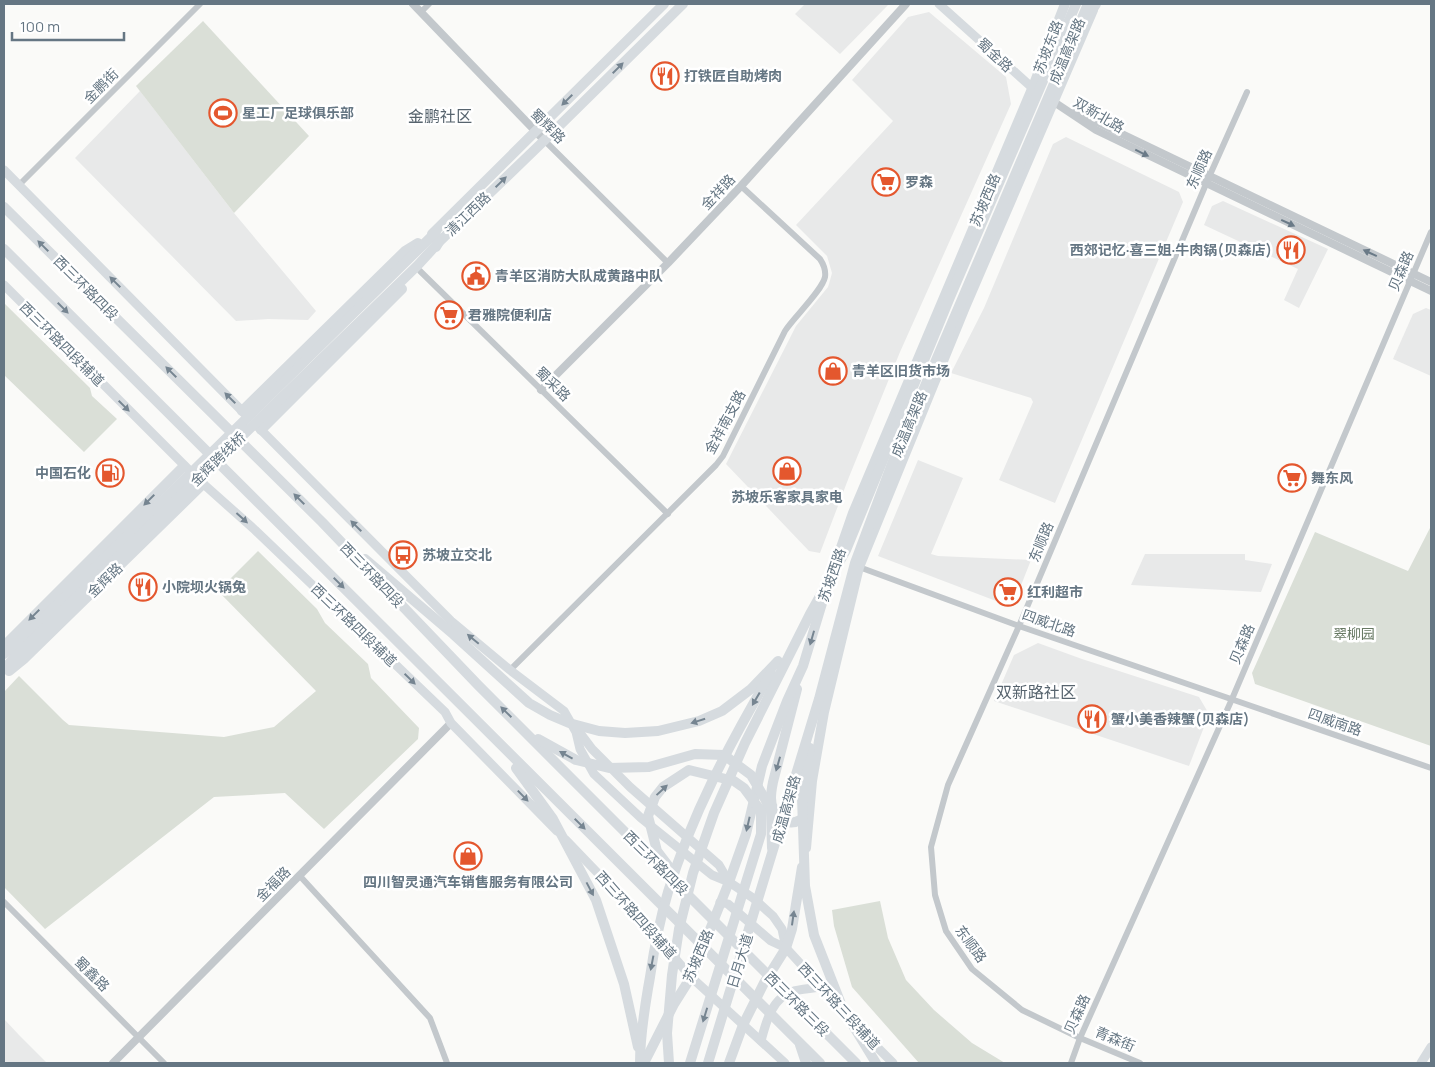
<svg xmlns="http://www.w3.org/2000/svg" width="1435" height="1067" font-family="Manrope,'Noto Sans SC',sans-serif">
  <style>
    .built { fill: #e8e9e9 }
    .green { fill: #dadfd7 }
    .lines { fill: none; stroke-linecap: round; stroke-linejoin: round }
    .minor { stroke: #c3c8cc; stroke-width: 6 }
    .tertiary { stroke: #c3c8cc; stroke-width: 8 }
    .secondary { stroke: #d6dbdf; stroke-width: 9 }
    .primary { stroke: #d6dbdf; stroke-width: 10 }
    .trunk { stroke: #d6dbdf; stroke-width: 10 }
    .oneway { fill: #768591 }
    .oneway2 { fill: #6a7a87 }
    .labels { text-anchor: middle; stroke-width: 5; stroke-linejoin: round; paint-order: stroke }
    .street-label { font-size: 14px; fill: #657683; stroke: #fff }
    .poi-label { font-size: 14px; font-weight: bold; fill: #657683; stroke: #fff; text-anchor: start }
    .park-label { font-size: 14px; fill: #687a64; stroke: #fff }
    .quarter-label { font-size: 16px; fill: #57646e; stroke: #fff }
  </style>
  <rect width="100%" height="100%" fill="#fafaf8"/>
  <g class="built">
    <polygon points="805,4 889,4 840,54 795,14"/>
    <polygon points="929,12 1006,77 1011,104 900,352 849,477 820,553 809,551 726,464 796,326 828,287 829,284 832,273 827,256 796,225 893,121 852,80 908,17"/>
    <polygon points="140,91 234,213 316,311 308,320 268,319 236,321 75,158"/>
    <polygon points="1066,137 1179,192 1183,202 1055,503 999,480 1033,402 1031,398 951,373 984,308 1053,144"/>
    <polygon points="1223,201 1328,249 1299,308 1284,300 1298,269 1204,225 1212,206"/>
    <polygon points="1426,308 1431,310 1431,376 1393,359 1413,314"/>
    <polygon points="918,460 963,478 931,554 938,556 1031,560 1018,593 1004,604 878,556"/>
    <polygon points="1145,554 1245,554 1245,560 1272,564 1261,592 1131,585"/>
    <polygon points="1038,643 1082,659 1199,697 1209,714 1189,766 994,701 1014,655"/>
    <polygon points="4,1019 19,1035 47,1063 4,1063"/>
  </g>
  <g class="green">
    <polygon points="203,21 309,136 234,213 136,86"/>
    <polygon points="4,303 90,388 92,396 117,419 84,452 4,375"/>
    <polygon points="1431,526 1431,746 1255,684 1252,673 1315,532 1408,571"/>
    <polygon points="258,551 317,609 325,623 368,664 371,678 419,728 418,739 324,829 285,793 214,797 45,929 4,887 4,692 19,676 63,720 69,725 224,737 274,727 316,691 218,591"/>
    <polygon points="880,901 888,938 906,980 934,1010 972,1043 1005,1063 919,1063 852,987 834,926 832,910"/>
  </g>
  <g class="lines">
    <g class="minor">
      <polyline points="421,12 429,4"/>
      <polyline points="544,140 668,263"/>
      <polyline points="19,185 200,4"/>
      <polyline points="420,271 668,514"/>
      <polyline points="859,567 1019,626 1431,768"/>
      <path d="M510,670L716,465L723,456L785,331C794,317 822,291 825,277C826,270 824,265 820,259L741,186"/>
      <polyline points="299,875 430,1018 447,1063"/>
      <polyline points="4,902 164,1063"/>
      <polyline points="1071,1063 1080,1038 1232,699 1431,232"/>
      <polyline points="1140,1063 1080,1038 1022,1010 972,969 946,931 935,895 931,847 948,785 1019,626 1209,177 1247,92"/>
    </g>
    <g class="tertiary">
      <polyline points="413,4 544,140"/>
      <polyline points="1054,102 1096,130 1431,291"/>
      <polyline points="1074,111 1431,282"/>
      <polyline points="541,390 668,263 741,186 906,4"/>
      <polyline points="113,1063 451,723"/>
    </g>
    <g class="secondary">
      <polyline points="939,4 1037,92"/>
      <polyline points="4,170 246,415"/>
      <polyline points="4,285 188,469"/>
      <polyline points="257,426 451,621 510,670 564,711 576,732 580,749 594,774 641,818 712,875 729,882 753,898 773,916 782,929 786,948"/>
      <polyline points="199,480 255,530 445,712 451,723 557,831"/>
      <polyline points="577,729 592,749 630,787 719,865 729,882"/>
      <polyline points="566,840 638,915 691,977 785,1063"/>
      <polyline points="720,902 728,904 771,941 786,948 843,1010"/>
      <polyline points="858,1028 893,1063"/>
      <path d="M761,1041C766,1022 772,997 794,991C803,989 813,988 821,987"/>
      <polyline points="1421,1063 1431,1047"/>
    </g>
    <g class="primary">
      <polyline points="432,234 664,4"/>
      <polyline points="436,247 439,242 552,133 683,4"/>
      <polyline points="242,411 405,251 418,243"/>
      <polyline points="261,430 402,289"/>
      <polyline points="836,562 853,513 1032,89 1065,4"/>
      <polyline points="4,646 184,466"/>
      <polyline points="4,654 18,643 436,232"/>
      <polyline points="4,669 18,654 418,265 439,242"/>
      <polyline points="9,671 25,658 203,484"/>
      <path d="M797,689L773,782C772,787 771,793 771,798C771,812 785,829 800,820C803,819 806,815 808,812"/>
      <polyline points="806,848 812,781 824,712 859,567 965,307 1093,10"/>
      <polyline points="644,1063 674,1004 691,977 729,882 746,834 762,766 787,701 803,666 826,590"/>
      <polyline points="729,1063 743,1025 764,983 786,948 792,929 802,867"/>
    </g>
    <g class="trunk">
      <polyline points="1087,18 1096,4"/>
      <polyline points="4,207 322,522 478,685 856,1063"/>
      <polyline points="4,249 820,1063"/>
      <polyline points="365,559 453,634 529,703 550,715 569,723 599,731 625,733 658,731 699,721 722,711 751,689 778,661"/>
      <polyline points="538,739 576,760 609,768 649,767 695,754 724,755 751,775 765,799 771,812 772,848"/>
      <polyline points="810,748 802,797 805,886 814,935 843,1009 876,1063"/>
      <polyline points="516,768 553,819 596,900 624,984 638,1047"/>
      <polyline points="673,872 657,851 648,816 655,797 663,787 689,770 734,781 744,788 761,811 761,834 690,1063"/>
      <polyline points="800,1045 806,1063"/>
      <path d="M640,1063C640,1035 645,1005 650,977C654,949 660,919 668,892C692,814 730,743 771,673"/>
      <polyline points="669,1063 667,1033 672,975 679,929 693,873 714,813 745,743 810,614 846,550 950,297 1076,4"/>
      <polyline points="708,1063 819,699 855,563 893,461 1088,4"/>
    </g>
  </g>
  <defs><path id="oneway-solid" d="M-6-.8H1V-3.2L6.5 0L1 3.2V.8H-6Z" transform="scale(1.25)"/></defs>
  <g class="oneway">
    <use href="#oneway-solid" transform="translate(618 68) rotate(-45)"/>
    <use href="#oneway-solid" transform="translate(567 100) rotate(135)"/>
    <use href="#oneway-solid" transform="translate(501 182) rotate(-44)"/>
    <use href="#oneway-solid" transform="translate(43 246) rotate(-135)"/>
    <use href="#oneway-solid" transform="translate(115 282) rotate(-135)"/>
    <use href="#oneway-solid" transform="translate(63 308) rotate(45)"/>
    <use href="#oneway-solid" transform="translate(171 372) rotate(-135)"/>
    <use href="#oneway-solid" transform="translate(230 398) rotate(-135)"/>
    <use href="#oneway-solid" transform="translate(124 406) rotate(45)"/>
    <use href="#oneway-solid" transform="translate(299 499) rotate(-135)"/>
    <use href="#oneway-solid" transform="translate(149 500) rotate(135)"/>
    <use href="#oneway-solid" transform="translate(242 518) rotate(42)"/>
    <use href="#oneway-solid" transform="translate(356 526) rotate(-135)"/>
    <use href="#oneway-solid" transform="translate(339 583) rotate(45)"/>
    <use href="#oneway-solid" transform="translate(34 615) rotate(135)"/>
    <use href="#oneway-solid" transform="translate(812 638) rotate(106)"/>
    <use href="#oneway-solid" transform="translate(473 639) rotate(-140)"/>
    <use href="#oneway-solid" transform="translate(410 679) rotate(44)"/>
    <use href="#oneway-solid" transform="translate(756 699) rotate(120)"/>
    <use href="#oneway-solid" transform="translate(506 712) rotate(-136)"/>
    <use href="#oneway-solid" transform="translate(698 721) rotate(162)"/>
    <use href="#oneway-solid" transform="translate(566 755) rotate(-151)"/>
    <use href="#oneway-solid" transform="translate(778 764) rotate(106)"/>
    <use href="#oneway-solid" transform="translate(662 790) rotate(-43)"/>
    <use href="#oneway-solid" transform="translate(523 796) rotate(46)"/>
    <use href="#oneway-solid" transform="translate(580 824) rotate(45)"/>
    <use href="#oneway-solid" transform="translate(748 824) rotate(103)"/>
    <use href="#oneway-solid" transform="translate(590 889) rotate(62)"/>
    <use href="#oneway-solid" transform="translate(793 918) rotate(-82)"/>
    <use href="#oneway-solid" transform="translate(652 963) rotate(101)"/>
    <use href="#oneway-solid" transform="translate(705 1015) rotate(107)"/>
  </g>
  <g class="oneway2">
    <use href="#oneway-solid" transform="translate(1142 153) rotate(26)"/>
    <use href="#oneway-solid" transform="translate(1288 223) rotate(25)"/>
    <use href="#oneway-solid" transform="translate(1370 253) rotate(-155)"/>
  </g>
  <defs>
    <g id="restaurant-ring" transform="scale(1.4375)"><circle r="9.5" fill="#fff" stroke="#e4572e" stroke-width="1.5"/><path d="M-5-6h1v4h1v-4h1v4h1v-4h1v5L-1.5 .5V6h-2V.5L-5-1ZM5-6V6H3V1.5H1.5Q1.5-4 5-6Z" fill="#e4572e"/></g>
    <g id="stadium-ring" transform="scale(1.4375)"><circle r="9.5" fill="#fff" stroke="#e4572e" stroke-width="1.5"/><path d="M0-5a6.5 5 0 1 0 0 10a6.5 5 0 1 0 0-10ZM-3.5-1.8h7v3.6h-7Z" fill="#e4572e"/></g>
    <g id="supermarket-ring" transform="scale(1.4375)"><circle r="9.5" fill="#fff" stroke="#e4572e" stroke-width="1.5"/><path d="M-6-5.5h2.5l.6 2H6L4.5 2H-2.5L-4.4-4H-6ZM-1.5 3.2a1.3 1.3 0 1 0 .1 0ZM3 3.2a1.3 1.3 0 1 0 .1 0Z" fill="#e4572e"/></g>
    <g id="civic-ring" transform="scale(1.4375)"><circle r="9.5" fill="#fff" stroke="#e4572e" stroke-width="1.5"/><path d="M-.6-6.5H3V-4.5H.6V-3L4-1V1h2V6H-6V1h2V-1L-.6-3ZM-1.2 2.5V6h2.4V2.5Z" fill="#e4572e"/></g>
    <g id="shop-ring" transform="scale(1.4375)"><circle r="9.5" fill="#fff" stroke="#e4572e" stroke-width="1.5"/><path d="M-5-2.5h2.3a2.7 3.5 0 0 1 5.4 0H5L5.5 6h-11ZM-1.5-2.5h3a1.5 2.3 0 0 0-3 0Z" fill="#e4572e"/></g>
    <g id="fuel-ring" transform="scale(1.4375)"><circle r="9.5" fill="#fff" stroke="#e4572e" stroke-width="1.5"/><path d="M-5.5-6h7V0h2V4h1.3V-2.5L3-4.5l.8-.8L6-3V5H2.5V1h-1V6h-7ZM-4.2-4.7v3.2H.2V-4.7Z" fill="#e4572e"/></g>
    <g id="bus-ring" transform="scale(1.4375)"><circle r="9.5" fill="#fff" stroke="#e4572e" stroke-width="1.5"/><path d="M-5-6H5V4H4V6H2V4H-2V6H-4V4H-5ZM-3.5-4V0h7V-4ZM-3.5 1.2v1.5H-2V1.2ZM2 1.2v1.5H3.5V1.2Z" fill="#e4572e"/></g>
  </defs>
  <g fill-rule="evenodd">
    <use href="#restaurant-ring" x="665" y="76"/>
    <use href="#stadium-ring" x="223" y="113"/>
    <use href="#supermarket-ring" x="886" y="182"/>
    <use href="#restaurant-ring" x="1291" y="250"/>
    <use href="#civic-ring" x="476" y="276"/>
    <use href="#supermarket-ring" x="449" y="315"/>
    <use href="#shop-ring" x="833" y="371"/>
    <use href="#shop-ring" x="787" y="471"/>
    <use href="#fuel-ring" x="110" y="473"/>
    <use href="#supermarket-ring" x="1292" y="478"/>
    <use href="#bus-ring" x="403" y="555"/>
    <use href="#restaurant-ring" x="143" y="587"/>
    <use href="#supermarket-ring" x="1008" y="592"/>
    <use href="#restaurant-ring" x="1092" y="719"/>
    <use href="#shop-ring" x="468" y="856"/>
  </g>
  <g class="labels">
    <g class="street-label">
      <text transform="translate(1048 47) rotate(-69)" y="5">苏坡东路</text>
      <text transform="translate(1067 51) rotate(-67)" y="5">成温高架路</text>
      <text transform="translate(995 55) rotate(43)" y="5">蜀金路</text>
      <text transform="translate(101 86) rotate(-45)" y="5">金鹏街</text>
      <text transform="translate(1099 115) rotate(30)" y="5">双新北路</text>
      <text transform="translate(548 126) rotate(45)" y="5">蜀辉路</text>
      <text transform="translate(1199 169) rotate(-66)" y="5">东顺路</text>
      <text transform="translate(718 192) rotate(-47)" y="5">金祥路</text>
      <text transform="translate(985 200) rotate(-67)" y="5">苏坡西路</text>
      <text transform="translate(468 214) rotate(-44)" y="5">清江西路</text>
      <text transform="translate(1401 271) rotate(-67)" y="5">贝森路</text>
      <text transform="translate(86 288) rotate(45)" y="5">西三环路四段</text>
      <text transform="translate(62 344) rotate(45)" y="5">西三环路四段辅道</text>
      <text transform="translate(553 384) rotate(44)" y="5">蜀采路</text>
      <text transform="translate(725 422) rotate(-62)" y="5">金祥南支路</text>
      <text transform="translate(909 424) rotate(-67)" y="5">成温高架路</text>
      <text transform="translate(218 459) rotate(-44)" y="5">金辉跨线桥</text>
      <text transform="translate(1041 542) rotate(-67)" y="5">东顺路</text>
      <text transform="translate(372 575) rotate(46)" y="5">西三环路四段</text>
      <text transform="translate(832 575) rotate(-71)" y="5">苏坡西路</text>
      <text transform="translate(105 580) rotate(-44)" y="5">金辉路</text>
      <text transform="translate(1049 623) rotate(19)" y="5">四威北路</text>
      <text transform="translate(354 625) rotate(44)" y="5">西三环路四段辅道</text>
      <text transform="translate(1242 644) rotate(-67)" y="5">贝森路</text>
      <text transform="translate(1335 722) rotate(19)" y="5">四威南路</text>
      <text transform="translate(786 809) rotate(-74)" y="5">成温高架路</text>
      <text transform="translate(656 863) rotate(45)" y="5">西三环路四段</text>
      <text transform="translate(273 884) rotate(-45)" y="5">金福路</text>
      <text transform="translate(636 915) rotate(48)" y="5">西三环路四段辅道</text>
      <text transform="translate(971 944) rotate(54)" y="5">东顺路</text>
      <text transform="translate(698 956) rotate(-67)" y="5">苏坡西路</text>
      <text transform="translate(740 961) rotate(-73)" y="5">日月大道</text>
      <text transform="translate(92 974) rotate(45)" y="5">蜀鑫路</text>
      <text transform="translate(797 1004) rotate(45)" y="5">西三环路三段</text>
      <text transform="translate(839 1006) rotate(47)" y="5">西三环路三段辅道</text>
      <text transform="translate(1077 1014) rotate(-66)" y="5">贝森路</text>
      <text transform="translate(1115 1039) rotate(23)" y="5">青森街</text>
    </g>
    <g class="poi-label">
      <text x="684" y="81">打铁匠自助烤肉</text>
      <text x="242" y="118">星工厂足球俱乐部</text>
      <text x="905" y="187">罗森</text>
      <text x="1272" y="255" text-anchor="end">西郊记忆·喜三姐·牛肉锅(贝森店)</text>
      <text x="495" y="281">青羊区消防大队成黄路中队</text>
      <text x="468" y="320">君雅院便利店</text>
      <text x="852" y="376">青羊区旧货市场</text>
      <text x="91" y="478" text-anchor="end">中国石化</text>
      <text x="1311" y="483">舞东风</text>
      <text x="787" y="502" text-anchor="middle">苏坡乐客家具家电</text>
      <text x="422" y="560">苏坡立交北</text>
      <text x="162" y="592">小院坝火锅兔</text>
      <text x="1027" y="597">红利超市</text>
      <text x="1111" y="724">蟹小美香辣蟹(贝森店)</text>
      <text x="468" y="887" text-anchor="middle">四川智灵通汽车销售服务有限公司</text>
    </g>
    <g class="park-label">
      <text x="1354" y="639">翠柳园</text>
    </g>
    <g class="quarter-label">
      <text x="440" y="122">金鹏社区</text>
      <text x="1036" y="698">双新路社区</text>
    </g>
  </g>
  <rect width="1435" height="1067" fill="none" stroke="#657683" stroke-width="10"/>
  <path d="M12 32v8h112v-8" fill="none" stroke="#657683" stroke-width="2.5"/>
  <text x="20" y="32" font-size="15" fill="#657683" stroke="#ffffff" stroke-width="4" paint-order="stroke">100 m</text>
</svg>
